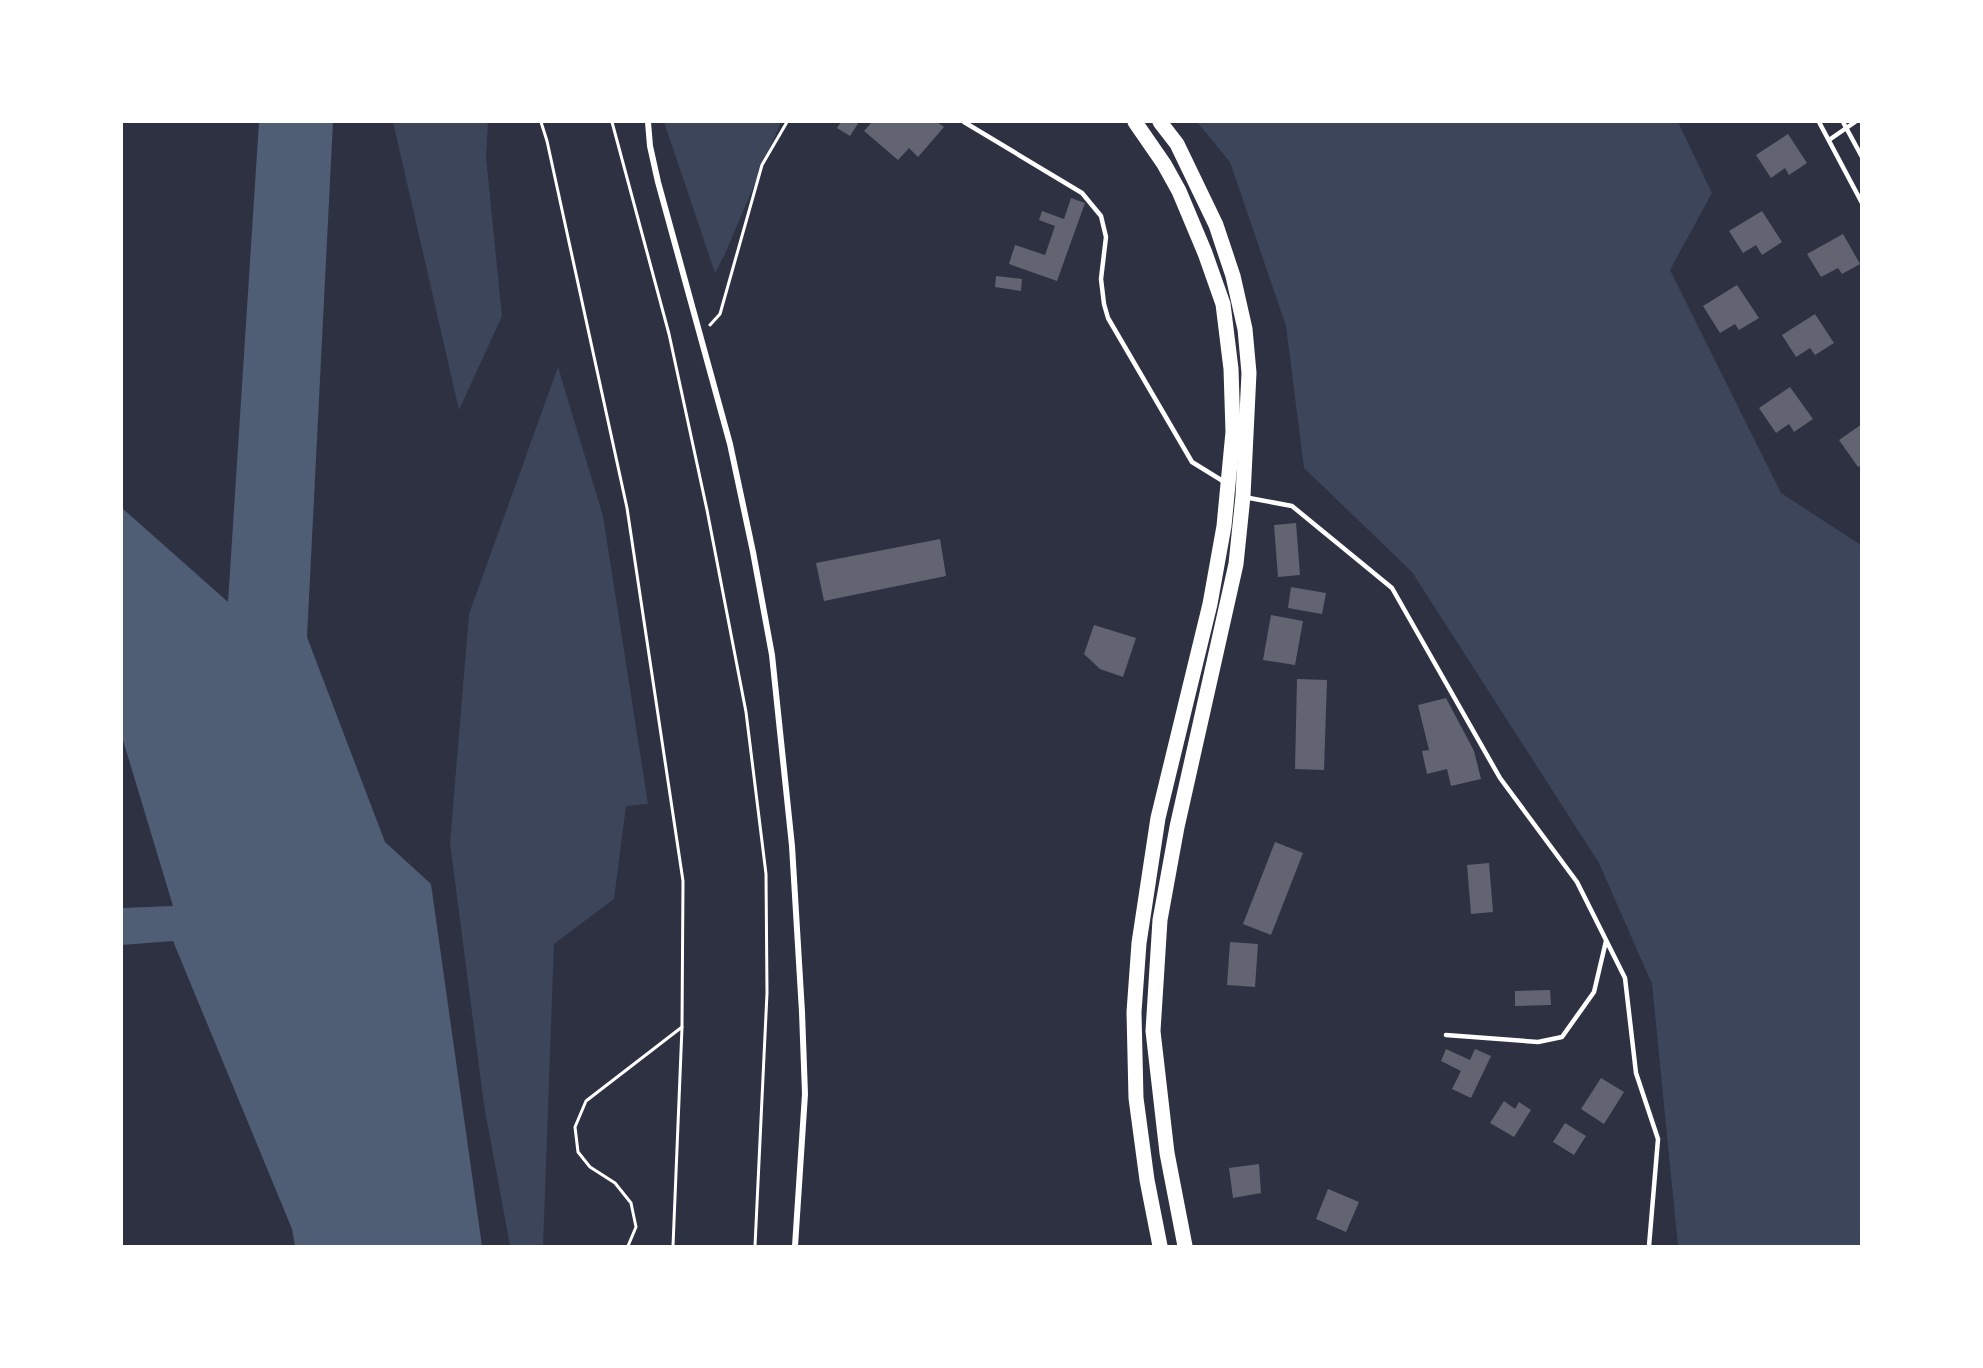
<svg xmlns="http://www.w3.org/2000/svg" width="1983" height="1368" font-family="Jost,sans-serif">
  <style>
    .green { fill: #3c4559 }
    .water { fill: #4f5d75 }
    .building { fill: #626471 }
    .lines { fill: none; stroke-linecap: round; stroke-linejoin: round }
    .path { stroke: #fff; stroke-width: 3 }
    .service { stroke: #fff; stroke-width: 4.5 }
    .minor { stroke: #fff; stroke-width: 6 }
    .primary { stroke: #fff; stroke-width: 15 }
  </style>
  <rect width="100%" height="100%" fill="#2d3142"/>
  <g class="green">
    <polygon points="393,122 488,122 486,157 502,316 459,410"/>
    <polygon points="664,122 781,122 725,254 715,273"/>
    <polygon points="1197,122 1678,122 1712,193 1670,270 1781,493 1861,545 1861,1246 1678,1246 1652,984 1599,863 1412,572 1304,468 1286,326 1230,162"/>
    <polygon points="558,367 603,516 648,804 626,806 614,899 554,944 543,1246 510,1246 484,1105 450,843 469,614"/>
  </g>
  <polygon class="water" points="259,122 333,122 307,637 385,842 431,884 482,1246 295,1246 292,1229 173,941 122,945 122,908 173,906 122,737 122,508 228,602"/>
  <g class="building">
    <polygon points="841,122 859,122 850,136 837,128"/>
    <polygon points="872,122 937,122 944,127 918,157 909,148 898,160 864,131"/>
    <polygon points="1788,134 1807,163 1789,175 1785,168 1771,178 1756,155"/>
    <polygon points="1071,198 1085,203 1057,281 1009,264 1015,245 1045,255 1055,226 1039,220 1042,211 1064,219"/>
    <polygon points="1762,211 1782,242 1762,255 1756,245 1743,253 1729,231"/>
    <polygon points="1843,234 1860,264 1842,274 1838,268 1821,277 1807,254"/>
    <polygon points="996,276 1022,279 1021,291 995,287"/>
    <polygon points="1737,285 1759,318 1739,330 1735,324 1720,333 1703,306"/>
    <polygon points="1815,314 1834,343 1815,355 1810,348 1796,357 1782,335"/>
    <polygon points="1790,387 1813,419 1794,432 1789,424 1776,433 1759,408"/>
    <polygon points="1862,424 1862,465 1858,467 1839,440"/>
    <polygon points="1296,523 1300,575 1278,577 1274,525"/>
    <polygon points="940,539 946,576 824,601 816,563"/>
    <polygon points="1291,587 1326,593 1322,614 1288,608"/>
    <polygon points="1271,615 1303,621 1295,665 1263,660"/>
    <polygon points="1094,625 1136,638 1123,677 1100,669 1084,654"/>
    <polygon points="1297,679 1327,680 1324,770 1295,769"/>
    <polygon points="1446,698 1474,751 1481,779 1451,786 1447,769 1427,774 1422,751 1429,750 1418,705"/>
    <polygon points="1275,842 1303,853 1271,935 1243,924"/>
    <polygon points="1489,863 1493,912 1471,914 1467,865"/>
    <polygon points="1230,942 1258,944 1255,987 1227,985"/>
    <polygon points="1550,990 1551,1005 1515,1006 1515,991"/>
    <polygon points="1446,1049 1470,1060 1475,1049 1491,1056 1471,1098 1452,1089 1461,1071 1441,1061"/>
    <polygon points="1601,1078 1624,1092 1604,1124 1581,1109"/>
    <polygon points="1504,1101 1515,1109 1519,1102 1531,1110 1514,1137 1490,1123"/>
    <polygon points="1565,1123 1586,1136 1574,1155 1553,1142"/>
    <polygon points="1259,1164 1261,1193 1233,1198 1229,1168"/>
    <polygon points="1328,1189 1359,1202 1346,1232 1316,1219"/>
  </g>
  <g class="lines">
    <g class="path">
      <polyline points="541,122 547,141 627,508 683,881 682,1027 673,1246"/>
      <polyline points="612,122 669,334 707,510 746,712 766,874 767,993 755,1246"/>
      <polyline points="710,325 720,314 762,165 787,122"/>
      <polyline points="628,1246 636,1227 631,1203 615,1183 590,1167 578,1152 575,1127 586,1101 682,1027"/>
    </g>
    <g class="service">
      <polyline points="964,122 1082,193 1101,216 1106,237 1101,279 1104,304 1108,318 1192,462 1226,483"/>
      <polyline points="1819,122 1862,203"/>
      <polyline points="1843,122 1862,157"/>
      <polyline points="1829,140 1855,122"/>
      <polyline points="1244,497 1292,506 1392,588 1500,778 1577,882 1625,978 1636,1073 1658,1139 1649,1246"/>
      <polyline points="1446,1035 1538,1042 1562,1037 1594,992 1606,941"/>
    </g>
    <polyline class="minor" points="648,122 650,146 658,182 730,444 753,552 772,655 792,846 802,1012 805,1094 795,1246"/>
    <g class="primary">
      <polyline points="1135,122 1164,164 1179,191 1205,253 1223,304 1231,369 1233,432 1224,526 1210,604 1158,818 1139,943 1134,1012 1136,1098 1147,1180 1160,1246"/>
      <polyline points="1160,122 1177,144 1216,225 1233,276 1245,329 1249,373 1243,496 1236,564 1177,827 1160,920 1153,1031 1167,1153 1185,1246"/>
    </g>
  </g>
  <rect width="1983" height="1368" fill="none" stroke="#ffffff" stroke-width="246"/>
</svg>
